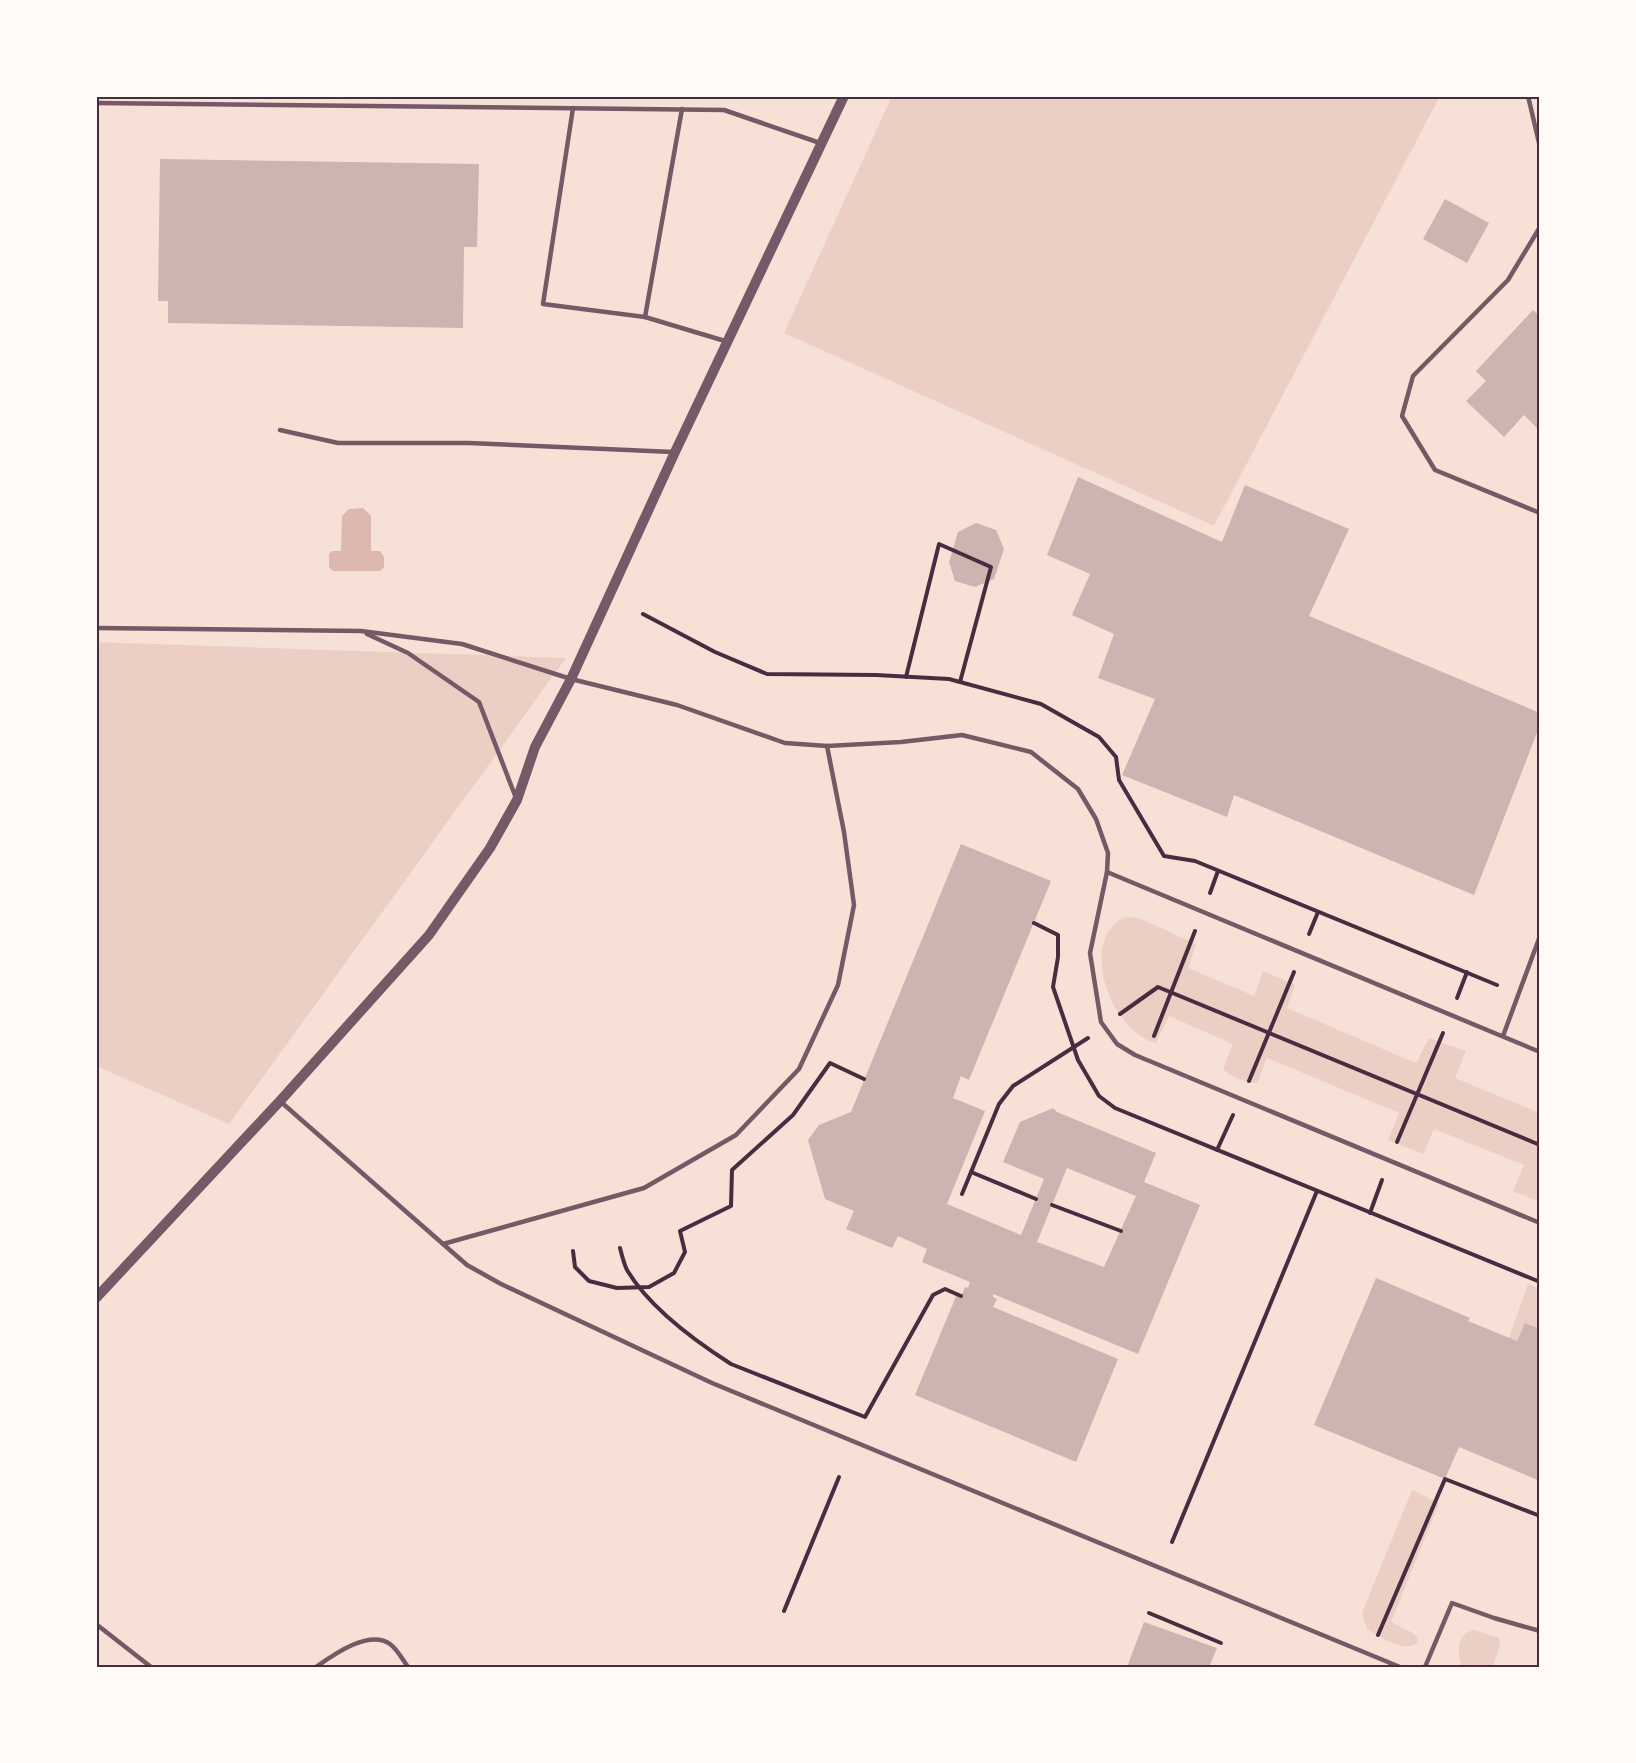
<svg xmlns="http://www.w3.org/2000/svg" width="1636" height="1763" font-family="'PT Sans',sans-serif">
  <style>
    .green { fill: #ebcfc5 }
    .water { fill: #dcb8b0 }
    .building { fill: #ccb4b1; fill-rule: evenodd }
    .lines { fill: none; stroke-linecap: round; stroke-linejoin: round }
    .path { stroke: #4a2c40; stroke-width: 4 }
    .service { stroke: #755966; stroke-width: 4.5 }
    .tertiary { stroke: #755966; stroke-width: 10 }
    .neatline { fill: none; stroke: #4a2c40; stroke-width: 2 }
  </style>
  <rect width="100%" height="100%" fill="#f7e1d7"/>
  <g class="green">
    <polygon points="892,96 1440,96 1214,526 784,333"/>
    <polygon points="96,642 566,658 229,1124 96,1066"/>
    <path d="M1126,917L1139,918L1196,944L1188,968L1254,996L1263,971L1295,985L1287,1008L1416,1063L1429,1038L1466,1051L1455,1078L1540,1113V1202L1513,1191L1524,1165L1434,1129L1423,1154L1388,1140L1399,1113L1267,1058L1257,1083C1247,1083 1231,1077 1224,1070V1066L1233,1044L1169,1016L1156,1043C1109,1031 1077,938 1126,917Z"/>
    <polygon points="1528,1284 1540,1289 1540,1329 1525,1323 1517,1341 1509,1338"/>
    <path d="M1412,1490L1439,1503L1391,1622L1411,1632L1418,1638L1417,1643C1404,1654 1380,1636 1367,1629L1362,1613Z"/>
    <path d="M1475,1630L1499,1638L1500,1646L1492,1667L1462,1666C1456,1651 1457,1633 1475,1630Z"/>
  </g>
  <polygon class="water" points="363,508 371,516 371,551 380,551 384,557 384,567 380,571 333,571 329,567 329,554 332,551 341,551 342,516 349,509"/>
  <g class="building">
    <polygon points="160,159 479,164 477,247 464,247 463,328 168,323 168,301 158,301"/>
    <polygon points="1445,199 1489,223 1467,263 1423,239"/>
    <polygon points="1533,310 1540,316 1540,427 1538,429 1524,415 1504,437 1466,401 1486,381 1476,371"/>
    <polygon points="1078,477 1222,542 1245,485 1349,529 1309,616 1540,713 1540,725 1474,895 1234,795 1227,817 1122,775 1155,699 1098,678 1114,634 1072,615 1090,574 1047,555"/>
    <polygon points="976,523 996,530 1004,549 994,579 975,587 955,581 949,562 958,532"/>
    <path d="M961,844L1051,881L969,1080L961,1076L953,1098L985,1111L947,1204L1021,1235L1044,1179L1003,1162L1020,1122L1053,1108L1057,1112L1156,1153L1144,1182L1200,1205L1138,1354L993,1294V1297L997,1299L993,1307L1118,1359L1076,1462L915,1395L957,1294L961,1296L965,1287L968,1288L970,1282L922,1262L927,1249L898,1236L892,1248L846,1229L854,1211L825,1199L808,1140L819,1125L851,1112ZM1067,1168L1136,1196L1104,1267L1037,1242Z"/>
    <polygon points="1376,1278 1470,1318 1468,1321 1517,1341 1525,1323 1540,1329 1540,1481 1459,1447 1445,1479 1314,1425"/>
    <polygon points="1144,1622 1217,1648 1209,1667 1127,1667"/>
  </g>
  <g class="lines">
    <g class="path">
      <polyline points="643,614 715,652 767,674 876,675 949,679 1041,704 1099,737 1116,757 1119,780 1164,856 1195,861 1497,985"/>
      <polyline points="906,677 939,544 991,567 960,682"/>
      <polyline points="1210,893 1218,871"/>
      <polyline points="1034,923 1058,935 1058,957 1053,987 1078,1060 1099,1096 1115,1108 1540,1282"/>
      <polyline points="1309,934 1318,912"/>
      <polyline points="1457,998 1467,972"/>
      <polyline points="1120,1014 1158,987 1540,1145"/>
      <polyline points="1154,1036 1195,931"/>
      <polyline points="1249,1081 1294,972"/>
      <polyline points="1397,1142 1443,1033"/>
      <polyline points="1217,1150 1233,1115"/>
      <polyline points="971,1172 1036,1199"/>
      <polyline points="962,1194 999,1104 1013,1086 1088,1038"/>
      <polyline points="1052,1205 1121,1231"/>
      <polyline points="1370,1213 1382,1180"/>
      <path d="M620,1248C622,1256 624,1264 627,1270C649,1307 695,1341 731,1364L865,1417L933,1295L945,1289L961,1296"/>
      <polyline points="573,1251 575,1267 589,1281 617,1288 649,1287 674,1273 685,1252 680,1231 731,1206 732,1170 793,1115 830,1063 864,1079"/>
      <polyline points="1172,1542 1317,1191"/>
      <polyline points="784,1611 839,1477"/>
      <polyline points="1149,1613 1221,1643"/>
      <polyline points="1378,1635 1445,1479 1540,1516"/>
    </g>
    <g class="service">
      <polyline points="1528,96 1540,147"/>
      <polyline points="96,103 724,110 820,143"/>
      <polyline points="573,108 543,304 645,317 725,341"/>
      <polyline points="1540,227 1508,280 1413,376 1402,416 1435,470 1540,513"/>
      <polyline points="645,317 682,109"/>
      <polyline points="280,430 338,443 469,443 673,452"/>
      <polyline points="96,628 361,631 462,644 571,679 677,705 785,743 827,746 901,742 962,735 1031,752 1078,789 1096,819 1108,853 1107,872 1090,953 1101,1022 1117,1044 1135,1055 1540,1223"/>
      <polyline points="367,634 408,653 479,702 516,798"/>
      <polyline points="1107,872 1540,1052"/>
      <polyline points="1503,1036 1540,936"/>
      <polyline points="281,1102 467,1265 501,1284 712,1383 1400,1667"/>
      <polyline points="443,1244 644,1188 736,1135 799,1069 838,985 854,905 844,832 827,746"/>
      <polyline points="96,1624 151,1667"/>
      <path d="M316,1667C333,1655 369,1629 390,1644C397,1649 403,1660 408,1667"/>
      <polyline points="1425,1667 1452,1603 1494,1618 1540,1631"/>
    </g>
    <polyline class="tertiary" points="96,1298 280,1101 429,935 490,848 517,800 535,747 571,679 675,452 844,96"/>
  </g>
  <rect width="1636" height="1763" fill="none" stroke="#fffaf5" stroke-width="195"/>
  <rect x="98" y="98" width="1440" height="1568" class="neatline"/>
</svg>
